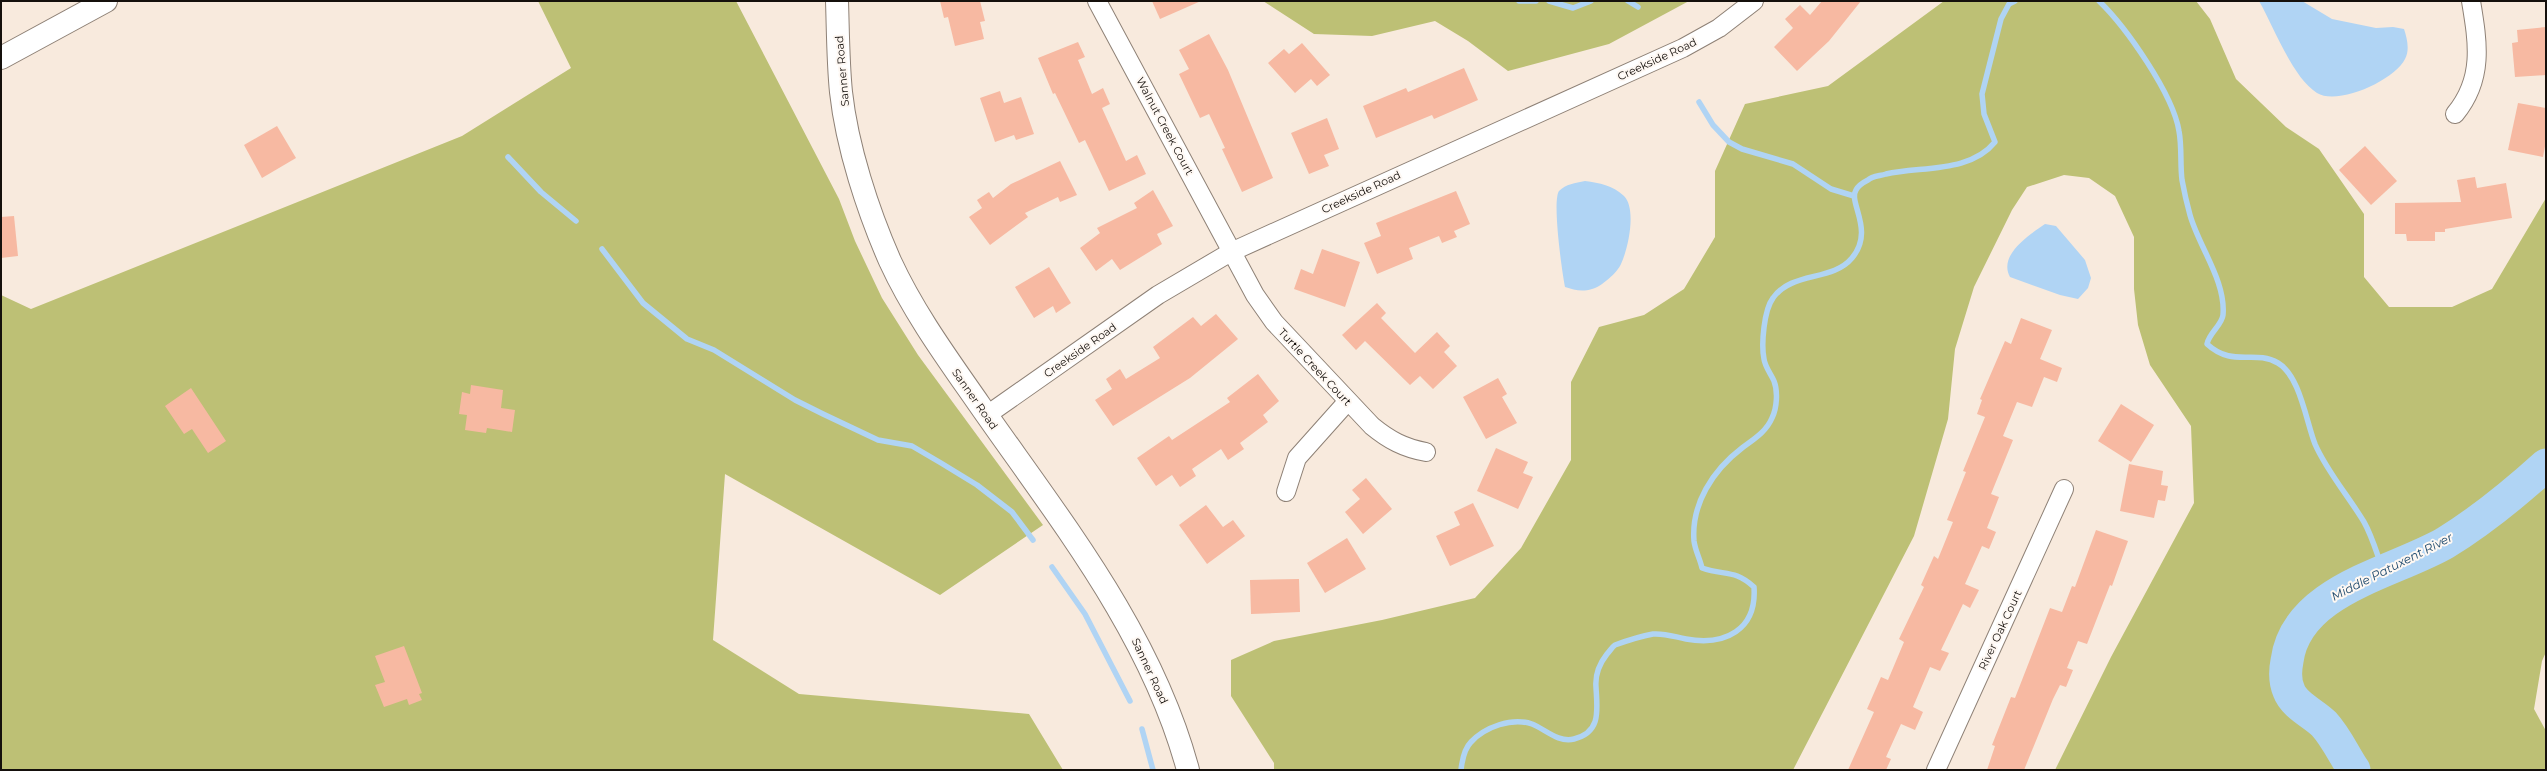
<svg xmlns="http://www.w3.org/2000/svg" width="2547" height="771" font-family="Montserrat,sans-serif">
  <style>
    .green { fill: #bdc075 }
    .water { fill: #b0d4f4 }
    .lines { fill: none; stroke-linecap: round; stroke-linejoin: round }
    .stream { stroke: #b0d4f4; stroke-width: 5.5 }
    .river { stroke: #b0d4f4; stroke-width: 33 }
    .building { fill: #f7b9a2 }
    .minor-casing { stroke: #8e8176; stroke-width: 20 }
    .tertiary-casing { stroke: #8e8176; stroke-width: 24 }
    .secondary-casing { stroke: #8e8176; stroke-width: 24 }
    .minor { stroke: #fff; stroke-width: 18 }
    .tertiary { stroke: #fff; stroke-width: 22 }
    .secondary { stroke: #fff; stroke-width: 22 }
    .labels { text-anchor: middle; stroke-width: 4; stroke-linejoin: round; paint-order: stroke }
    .street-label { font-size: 11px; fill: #15100c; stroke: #fef8f3 }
    .water-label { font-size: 12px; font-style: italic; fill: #1c486c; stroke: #fef8f3 }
  </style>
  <rect width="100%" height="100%" fill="#f8eadd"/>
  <g class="green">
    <polygon points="538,1 736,1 839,199 855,241 882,298 918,355 1043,525 940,595 725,474 713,640 799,694 1029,714 1063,770 1,770 1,295 31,309 462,136 571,68"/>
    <polygon points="1263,1 1689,1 1609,44 1508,71 1468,41 1435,21 1372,36 1314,34"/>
    <polygon points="1944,1 2196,1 2210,19 2236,79 2286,127 2319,149 2364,214 2364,277 2389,307 2452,307 2492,289 2546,198 2546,652 2542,661 2534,709 2546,731 2546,770 2055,770 2111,657 2194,503 2191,426 2150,365 2138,325 2134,289 2134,237 2115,196 2089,178 2064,175 2027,187 2012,210 1974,287 1955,349 1948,419 1914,536 1793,770 1274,770 1274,763 1231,696 1231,660 1274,641 1382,620 1475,598 1521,548 1571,460 1571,382 1599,327 1644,315 1684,289 1715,237 1715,171 1745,104 1828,86"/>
  </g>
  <g class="water">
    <path d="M2259,1H2302L2332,19L2376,28L2393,27L2404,29C2407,38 2410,50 2405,59C2395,80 2338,106 2317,93C2292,77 2274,27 2259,1Z"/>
    <path d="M1585,181C1600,183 1612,185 1624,196C1637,209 1628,249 1621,264C1618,272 1601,287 1592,289C1582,292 1574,290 1565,287C1562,272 1552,201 1559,191C1566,184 1575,183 1585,181Z"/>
    <path d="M2045,224L2056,226L2085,260L2091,278L2088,288L2078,299L2060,295L2010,277C1998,255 2029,235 2045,224Z"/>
  </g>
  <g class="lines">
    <g class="stream">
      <polyline points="1519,1 1536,1"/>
      <polyline points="1549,1 1573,8 1591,1"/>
      <polyline points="1628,1 1638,7"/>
      <path d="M2099,1C2126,27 2173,94 2179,131C2182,147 2180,164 2182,180C2184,191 2187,204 2190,215C2199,247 2226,281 2223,315C2222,325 2209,333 2207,344C2233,368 2254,349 2278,363C2300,376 2306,421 2315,444C2326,470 2349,497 2364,522C2372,536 2377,554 2383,570"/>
      <polyline points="1699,102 1713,125 1729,142 1742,149 1793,164 1831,189 1854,196"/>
      <polyline points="508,157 541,192 576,221"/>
      <polyline points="602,249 643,303 687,339 714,350 795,400 823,414 878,440 912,446 941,463 977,485 1012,512 1033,540"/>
      <polyline points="1052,567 1085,614 1130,701"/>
      <polyline points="1142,729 1153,770"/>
      <path d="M1461,770C1462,761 1464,749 1471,742C1485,727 1512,717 1532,724C1545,729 1558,743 1574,739C1602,732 1597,709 1596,687C1595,675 1600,663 1607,654C1610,651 1612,647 1615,645C1626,641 1642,636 1653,634C1665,633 1675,637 1686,639C1725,646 1757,630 1754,587C1734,569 1725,576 1702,568C1700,559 1695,550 1694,541C1691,504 1713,470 1742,448C1754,439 1766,432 1772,418C1777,408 1778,391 1774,381C1771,374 1765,367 1764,359C1761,344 1764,310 1773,298C1792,271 1832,282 1852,258C1875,230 1848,203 1856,190C1858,186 1864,182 1868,180C1872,176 1880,176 1886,174C1922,166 1970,173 1995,142L1984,114L1982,94L2001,19L2009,4L2015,1"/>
    </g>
    <path class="river" d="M2354,770C2344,755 2336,737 2324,724C2314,714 2294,705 2289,691C2285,682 2285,671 2287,661C2296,590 2393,573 2445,543C2481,521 2515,493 2546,465"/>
  </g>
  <g class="building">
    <polygon points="940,1 980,1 985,21 980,22 984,39 955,46 948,17 944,18"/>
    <polygon points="1152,1 1201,1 1160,19"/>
    <polygon points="1822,1 1861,1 1829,41 1797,71 1774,47 1793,28 1785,19 1800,5 1810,15"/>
    <polygon points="2546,27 2546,75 2515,77 2512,43 2518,42 2517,30"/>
    <polygon points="1209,34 1228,70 1273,178 1242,192 1222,149 1225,148 1209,114 1200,118 1179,74 1189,69 1179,50"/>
    <polygon points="1078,42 1085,57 1078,60 1092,94 1103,88 1110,104 1102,108 1126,161 1137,155 1146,174 1109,191 1085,140 1079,143 1055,93 1053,94 1038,58"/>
    <polygon points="1302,43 1330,75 1317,86 1311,79 1295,93 1268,63 1284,49 1289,54"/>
    <polygon points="1464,68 1478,100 1434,119 1432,115 1376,138 1363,106 1406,88 1408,92"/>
    <polygon points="1000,91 1004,103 1021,97 1034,134 1016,140 1014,135 995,142 980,98"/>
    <polygon points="2518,103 2546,108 2546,141 2543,157 2508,150"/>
    <polygon points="1327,118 1339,149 1324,155 1329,166 1309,174 1291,133"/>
    <polygon points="277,126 296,158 262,178 244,145"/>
    <polygon points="2365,146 2397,181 2371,205 2339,170"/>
    <polygon points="1060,161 1077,195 1060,202 1058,197 1025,213 1028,217 990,245 969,217 982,208 977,200 989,192 993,198 1011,184"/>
    <polygon points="2475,177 2477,188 2506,183 2512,218 2445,229 2445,232 2435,232 2435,241 2407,241 2406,234 2395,234 2395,203 2461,202 2457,180"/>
    <polygon points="1153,190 1173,226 1157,234 1162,244 1120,270 1112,259 1096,271 1080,248 1100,233 1097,228 1137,208 1134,203"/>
    <polygon points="1456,191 1470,224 1454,231 1457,237 1442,243 1439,236 1409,248 1413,259 1377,274 1364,243 1381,236 1376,223"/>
    <polygon points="14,216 18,256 1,258 1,217"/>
    <polygon points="1322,249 1360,262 1345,307 1294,289 1301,269 1313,274"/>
    <polygon points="1049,267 1071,303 1056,313 1053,306 1034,318 1015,287"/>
    <polygon points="1377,303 1386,313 1381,318 1415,353 1437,332 1450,346 1444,352 1457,366 1433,389 1420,376 1410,385 1365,341 1356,350 1342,335"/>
    <polygon points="1216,314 1238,339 1190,378 1113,426 1095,400 1112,389 1106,379 1120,369 1126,379 1160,358 1153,347 1193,317 1201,326"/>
    <polygon points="2021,318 2052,330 2040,359 2062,368 2057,382 2044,377 2032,407 2017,402 2003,436 2013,440 1991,494 1999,497 1987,528 1996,532 1989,549 1982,546 1965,584 1979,590 1970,608 1963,604 1941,650 1949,653 1940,671 1930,667 1913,707 1923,712 1915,730 1901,724 1886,757 1891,759 1886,770 1848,770 1874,712 1867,709 1881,677 1888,680 1904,642 1899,639 1924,587 1921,585 1934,556 1938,559 1953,522 1947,520 1966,472 1963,471 1985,417 1977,414 1982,400 1980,399 2005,341 2011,344"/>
    <polygon points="1258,374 1279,401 1263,415 1268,422 1240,443 1244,449 1228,460 1221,449 1192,469 1196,476 1180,487 1172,475 1156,486 1137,458 1169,436 1172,440 1230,402 1227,398"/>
    <polygon points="1498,378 1507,394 1502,397 1517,423 1486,439 1463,397"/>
    <polygon points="471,385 503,390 501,408 515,410 512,432 487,428 486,433 465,430 467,415 459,414 462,392 470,394"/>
    <polygon points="191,388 226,441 208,453 192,429 184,434 165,406"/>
    <polygon points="2121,404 2154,425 2131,462 2098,441"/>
    <polygon points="1496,448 1528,462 1523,473 1533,477 1518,509 1477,491"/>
    <polygon points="2129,464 2163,471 2161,485 2168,486 2165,501 2158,500 2154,518 2120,511"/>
    <polygon points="1366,478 1392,509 1363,534 1345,512 1360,499 1352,490"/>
    <polygon points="1473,503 1494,546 1450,566 1436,536 1460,525 1454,512"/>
    <polygon points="1206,505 1223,527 1233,520 1245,536 1207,564 1179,525"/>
    <polygon points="2096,530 2128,541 2112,586 2110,585 2087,644 2078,641 2067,668 2073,670 2066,687 2060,685 2053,699 2024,770 1987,770 1995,746 1992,745 2011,697 2015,698 2050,608 2062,612 2072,586 2075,587"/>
    <polygon points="1347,538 1366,569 1325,593 1307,563"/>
    <polygon points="1299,579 1300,612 1251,614 1250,580"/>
    <polygon points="404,646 422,693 419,694 422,700 409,705 407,699 384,707 375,685 385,682 375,656"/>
  </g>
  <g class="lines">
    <g class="minor-casing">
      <g id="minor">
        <path d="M1097,1L1255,295L1274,322L1372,426C1389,440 1404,448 1426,452"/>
        <path d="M2455,114C2484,79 2478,43 2471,1"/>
        <polyline points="987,415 1158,295 1231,252 1683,48 1719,28 1754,1"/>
        <polyline points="1286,492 1297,458 1347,402"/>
        <polyline points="1936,770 2064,489"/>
      </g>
    </g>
    <g class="tertiary-casing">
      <polyline id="tertiary" points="1,58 106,1"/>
    </g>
    <g class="secondary-casing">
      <path id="secondary" d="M837,1C838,31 838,62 841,92C847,147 868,211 890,261C914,313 947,358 979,404C1059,519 1151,632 1188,770"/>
    </g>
    <use href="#minor" class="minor"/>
    <use href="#tertiary" class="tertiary"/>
    <use href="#secondary" class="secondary"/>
  </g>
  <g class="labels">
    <g class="street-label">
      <text transform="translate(1657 59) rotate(-25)" y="4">Creekside Road</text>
      <text transform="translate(842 71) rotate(-95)" y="4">Sanner Road</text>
      <text transform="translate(1165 126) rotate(62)" y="4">Walnut Creek Court</text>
      <text transform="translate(1361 192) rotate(-25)" y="4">Creekside Road</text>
      <text transform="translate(1080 350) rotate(-35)" y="4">Creekside Road</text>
      <text transform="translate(1315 367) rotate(47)" y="4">Turtle Creek Court</text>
      <text transform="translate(975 399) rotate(55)" y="4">Sanner Road</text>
      <text transform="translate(2000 630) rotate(-65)" y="4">River Oak Court</text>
      <text transform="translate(1150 671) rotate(65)" y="4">Sanner Road</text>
    </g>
    <g class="water-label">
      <text transform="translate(2392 567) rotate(-27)" y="4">Middle Patuxent River</text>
    </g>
  </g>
  <rect width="2547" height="771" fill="none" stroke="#15100c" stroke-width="4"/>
</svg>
